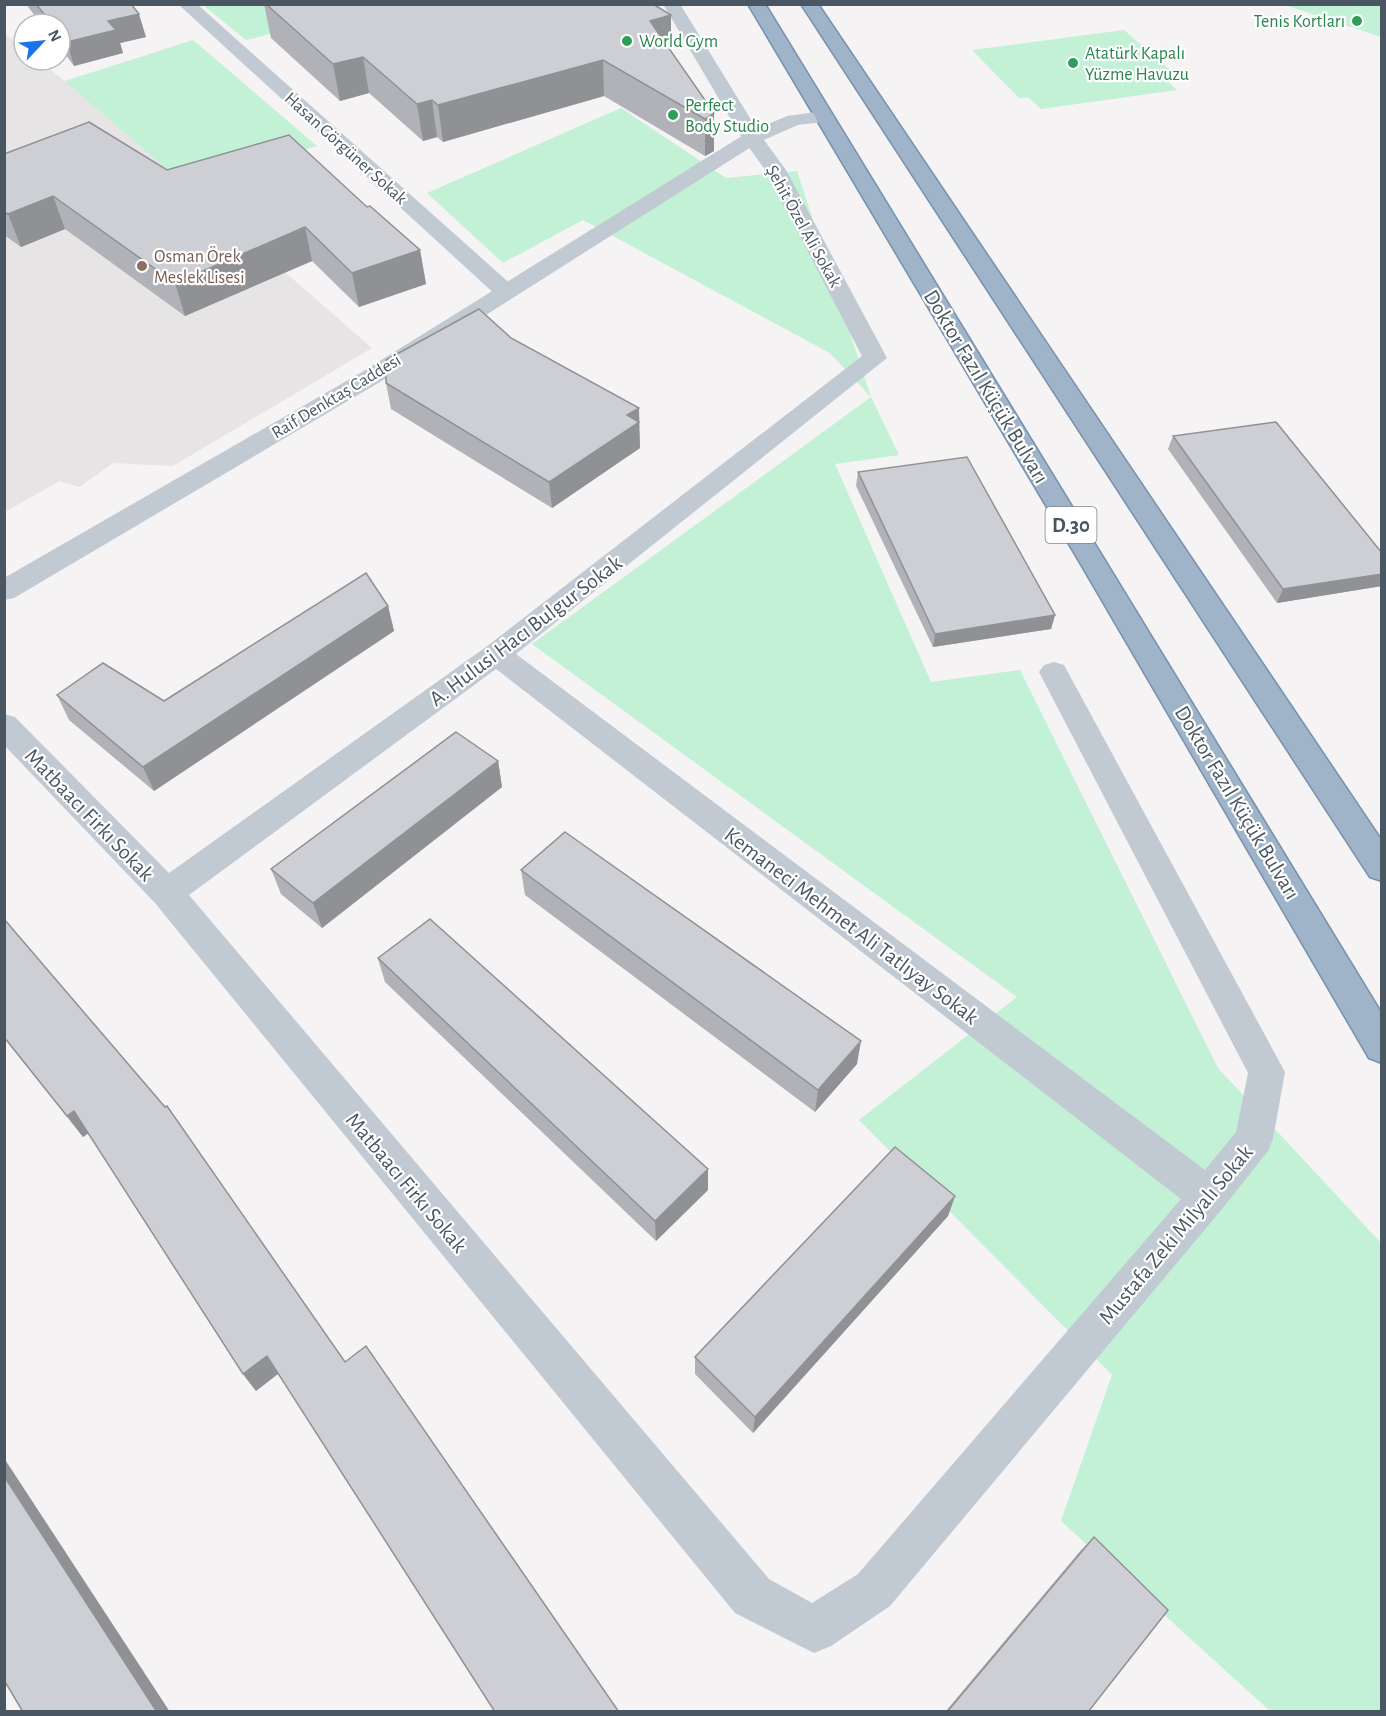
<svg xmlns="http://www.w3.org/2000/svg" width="1386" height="1716" font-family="'Alegreya Sans',sans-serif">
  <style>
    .education { fill: #e6e4e5 }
    .green { fill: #c3f1d5 }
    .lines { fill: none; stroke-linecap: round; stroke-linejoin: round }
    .trunk-casing { stroke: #7690ad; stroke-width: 3 }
    .minor { fill: #c1cad2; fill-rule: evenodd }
    .tertiary { fill: #c1cad2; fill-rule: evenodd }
    .trunk { fill: #9fb4c9; fill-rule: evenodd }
    .wall { fill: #b0b2b7 }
    .shaded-wall { fill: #909195 }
    .building { fill: #cdcfd5; stroke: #909195; stroke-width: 1.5 }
    .leisure-dot { fill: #2e9e5b; stroke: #fff; stroke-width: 2 }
    .education-dot { fill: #8d6e63; stroke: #fff; stroke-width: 2 }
    .labels { text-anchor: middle; stroke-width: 4.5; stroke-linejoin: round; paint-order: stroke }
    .far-leisure-label { font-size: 18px; fill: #27864d; stroke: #fff; text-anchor: start }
    .far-street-label { font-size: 18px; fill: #4a5661; stroke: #fff }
    .far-education-label { font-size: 18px; fill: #785e54; stroke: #fff; text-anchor: start }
    .shield { fill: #fff; stroke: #808990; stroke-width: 1.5 }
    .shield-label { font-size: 21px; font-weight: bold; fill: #4a5661 }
    .street-label { font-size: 22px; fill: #4a5661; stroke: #fff }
  </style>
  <rect width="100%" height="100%" fill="#f5f3f3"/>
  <polygon class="education" points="4,33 24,49 24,60 38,60 75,89 372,348 173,466 113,463 79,487 60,481 5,512"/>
  <g class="green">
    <polygon points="203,5 387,5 246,40"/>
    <polygon points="1285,5 1381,5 1381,37"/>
    <polygon points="1124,30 1177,76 1164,78 1177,90 1041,109 1028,97 1019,98 972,50"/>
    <polygon points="193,40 317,146 185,185 65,81"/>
    <polygon points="621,108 726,178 797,171 871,397 899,455 835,464 931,682 1020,670 1218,1068 1381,1243 1381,1711 1270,1711 1061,1521 1112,1375 859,1120 1017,997 532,644 871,397 830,353 583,220 503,263 427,193"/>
  </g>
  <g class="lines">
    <g class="trunk-casing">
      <g id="trunk">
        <polygon points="748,4 765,4 1382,1014 1382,1063 1369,1058 1082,566"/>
        <polygon points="801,4 818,4 1382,841 1382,881 1370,877"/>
      </g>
    </g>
    <g class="minor">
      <polygon points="178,4 197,4 514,287 517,292 514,297 498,297"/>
      <path d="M663,4H680L761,136L786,170L887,358L516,654L1205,1170L1236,1132L1248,1073L1039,672L1044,665L1054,662L1064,665L1285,1072L1273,1139L1268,1151L1222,1209L890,1606L831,1646L814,1653L735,1613L155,903L4,745V714L15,717L169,873L486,647L862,356L766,171L742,138ZM496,669L1181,1199L858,1574L812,1603L769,1579L189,895Z"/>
    </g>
    <polygon class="tertiary" points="824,111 831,113 834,117 831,121 798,125 759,142 380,382 14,598 4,600 4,578 362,372 745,134 787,116"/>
    <use href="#trunk" class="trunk"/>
  </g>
  <g class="wall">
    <polygon points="26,4 131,4 146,37 120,43 123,53 74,66 60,47 60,24 41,24"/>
    <polygon points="264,4 653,4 671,15 671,50 670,50 714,113 714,151 705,156 604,96 443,142 437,137 423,141 369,93 340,101 271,38"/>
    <polygon points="4,154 167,170 367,207 420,250 426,284 359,307 312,261 185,316 65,229 21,247 4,235"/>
    <polygon points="511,338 640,435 639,435 640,448 552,508 391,409 386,383"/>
    <polygon points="1173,436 1382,553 1382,586 1277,603 1168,449"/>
    <polygon points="858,472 1055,615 1051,629 933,647 856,486"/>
    <polygon points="388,606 394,631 154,791 69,720 57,695 164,701"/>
    <polygon points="498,761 502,787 322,928 281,894 271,869"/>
    <polygon points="521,870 857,1064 815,1112 525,895"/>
    <polygon points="4,919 345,1362 619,1712 278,1374 256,1391 243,1374 89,1133 83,1137 4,1038"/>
    <polygon points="378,959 708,1190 656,1241 385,982"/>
    <polygon points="955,1196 948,1216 753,1433 695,1374 695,1357"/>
    <polygon points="1094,1537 1088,1712 945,1712 1081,1550"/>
  </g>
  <g class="shaded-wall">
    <polygon points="139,14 146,37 120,43 123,53 74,66 67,42 108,21"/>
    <polygon points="671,15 671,50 651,57 650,21"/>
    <polygon points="363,57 369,93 340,101 333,64"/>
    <polygon points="603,60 604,96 443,142 438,105"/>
    <polygon points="432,100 437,137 423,141 417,104"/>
    <polygon points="714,113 714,151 705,156 705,119"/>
    <polygon points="53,196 65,229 21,247 8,214"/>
    <polygon points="305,227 312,261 185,316 175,283"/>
    <polygon points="420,250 426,284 359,307 352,273"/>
    <polygon points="639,408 640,448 552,508 549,482 627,415"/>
    <polygon points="1382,574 1382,586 1277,603 1283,589"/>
    <polygon points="388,606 394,631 154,791 143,767"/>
    <polygon points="1055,615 1051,629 933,647 935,634"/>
    <polygon points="498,761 502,787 322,928 313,903"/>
    <polygon points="861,1041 857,1064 815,1112 818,1090"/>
    <polygon points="74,1111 90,1132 83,1137 67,1116"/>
    <polygon points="708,1169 708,1190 656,1241 655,1221"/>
    <polygon points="955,1196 948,1216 753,1433 755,1417"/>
    <polygon points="267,1356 279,1373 256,1391 243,1374"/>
    <polygon points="4,1458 170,1712 157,1712 4,1476"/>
  </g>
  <g class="building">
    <polygon points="36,4 131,4 139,14 108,21 116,30 67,42 60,34 60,24 52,24"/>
    <polygon points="266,4 653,4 671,15 650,21 714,113 705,119 603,60 438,105 432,100 417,104 363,57 333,64"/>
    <polygon points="89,122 167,170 289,135 367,207 370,206 420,250 352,273 305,227 175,283 53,196 8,214 4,212 4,154"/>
    <polygon points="479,309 511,338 639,408 627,415 639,422 549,482 386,383 386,360"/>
    <polygon points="1276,422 1382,553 1382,574 1283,589 1173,436"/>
    <polygon points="967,457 1055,615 935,634 858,472"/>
    <polygon points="366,573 388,606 143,767 57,695 103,663 164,701"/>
    <polygon points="456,732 498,761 313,903 271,869"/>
    <polygon points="565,832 861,1041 818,1090 521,870"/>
    <polygon points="4,919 165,1107 167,1106 345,1362 366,1346 619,1712 495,1712 267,1356 243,1374 74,1111 67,1116 4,1037"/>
    <polygon points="430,919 708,1169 655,1221 378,958"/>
    <polygon points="895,1147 955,1196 755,1417 695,1357"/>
    <polygon points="4,1476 157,1712 23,1712 4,1680"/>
    <polygon points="1094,1537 1168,1610 1088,1712 947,1712"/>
  </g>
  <g class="leisure-dot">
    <circle cx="1357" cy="21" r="6"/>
    <circle cx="627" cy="41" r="6"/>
    <circle cx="1073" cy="63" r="6"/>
    <circle cx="673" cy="115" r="6"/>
  </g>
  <circle class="education-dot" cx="142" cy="266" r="6"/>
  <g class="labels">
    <g class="far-leisure-label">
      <text x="1345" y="27" text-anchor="end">Tenis Kortları</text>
      <text x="639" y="47">World Gym</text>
      <text x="1085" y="59">Atatürk Kapalı<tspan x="1085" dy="21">Yüzme Havuzu</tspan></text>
      <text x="685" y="111">Perfect<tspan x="685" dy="21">Body Studio</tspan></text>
    </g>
    <g class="far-street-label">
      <text transform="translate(346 148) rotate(42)" y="6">Hasan Görgüner Sokak</text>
      <text transform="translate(804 226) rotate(61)" y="6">Şehit Özel Ali Sokak</text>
      <text transform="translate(336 396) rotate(-31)" y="6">Raif Denktaş Caddesi</text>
    </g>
    <g class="far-education-label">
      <text x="154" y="262">Osman Örek<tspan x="154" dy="21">Meslek Lisesi</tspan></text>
    </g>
    <rect class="shield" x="1045.5" y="507" width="51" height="36" rx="4.5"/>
    <g class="shield-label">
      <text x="1071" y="532">D.30</text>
    </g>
    <g class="street-label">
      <text transform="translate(987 386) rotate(59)" y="8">Doktor Fazıl Küçük Bulvarı</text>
      <text transform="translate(525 630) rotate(-37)" y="8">A. Hulusi Hacı Bulgur Sokak</text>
      <text transform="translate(1238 802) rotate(59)" y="8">Doktor Fazıl Küçük Bulvarı</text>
      <text transform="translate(90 814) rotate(46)" y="8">Matbaacı Firkı Sokak</text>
      <text transform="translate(852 925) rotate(37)" y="8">Kemaneci Mehmet Ali Tatlıyay Sokak</text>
      <text transform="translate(407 1182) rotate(50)" y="8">Matbaacı Firkı Sokak</text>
      <text transform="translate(1175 1234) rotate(-50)" y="8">Mustafa Zeki Milyalı Sokak</text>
    </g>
  </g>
  <rect width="1386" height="1716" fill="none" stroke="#4a5661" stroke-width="12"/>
  <g transform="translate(42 42) rotate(64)"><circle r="28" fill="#ffffff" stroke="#b7bbc0" stroke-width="1.5"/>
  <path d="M0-4.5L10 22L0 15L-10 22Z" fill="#1a73e8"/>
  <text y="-9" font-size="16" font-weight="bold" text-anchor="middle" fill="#4a5661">N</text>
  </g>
</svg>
